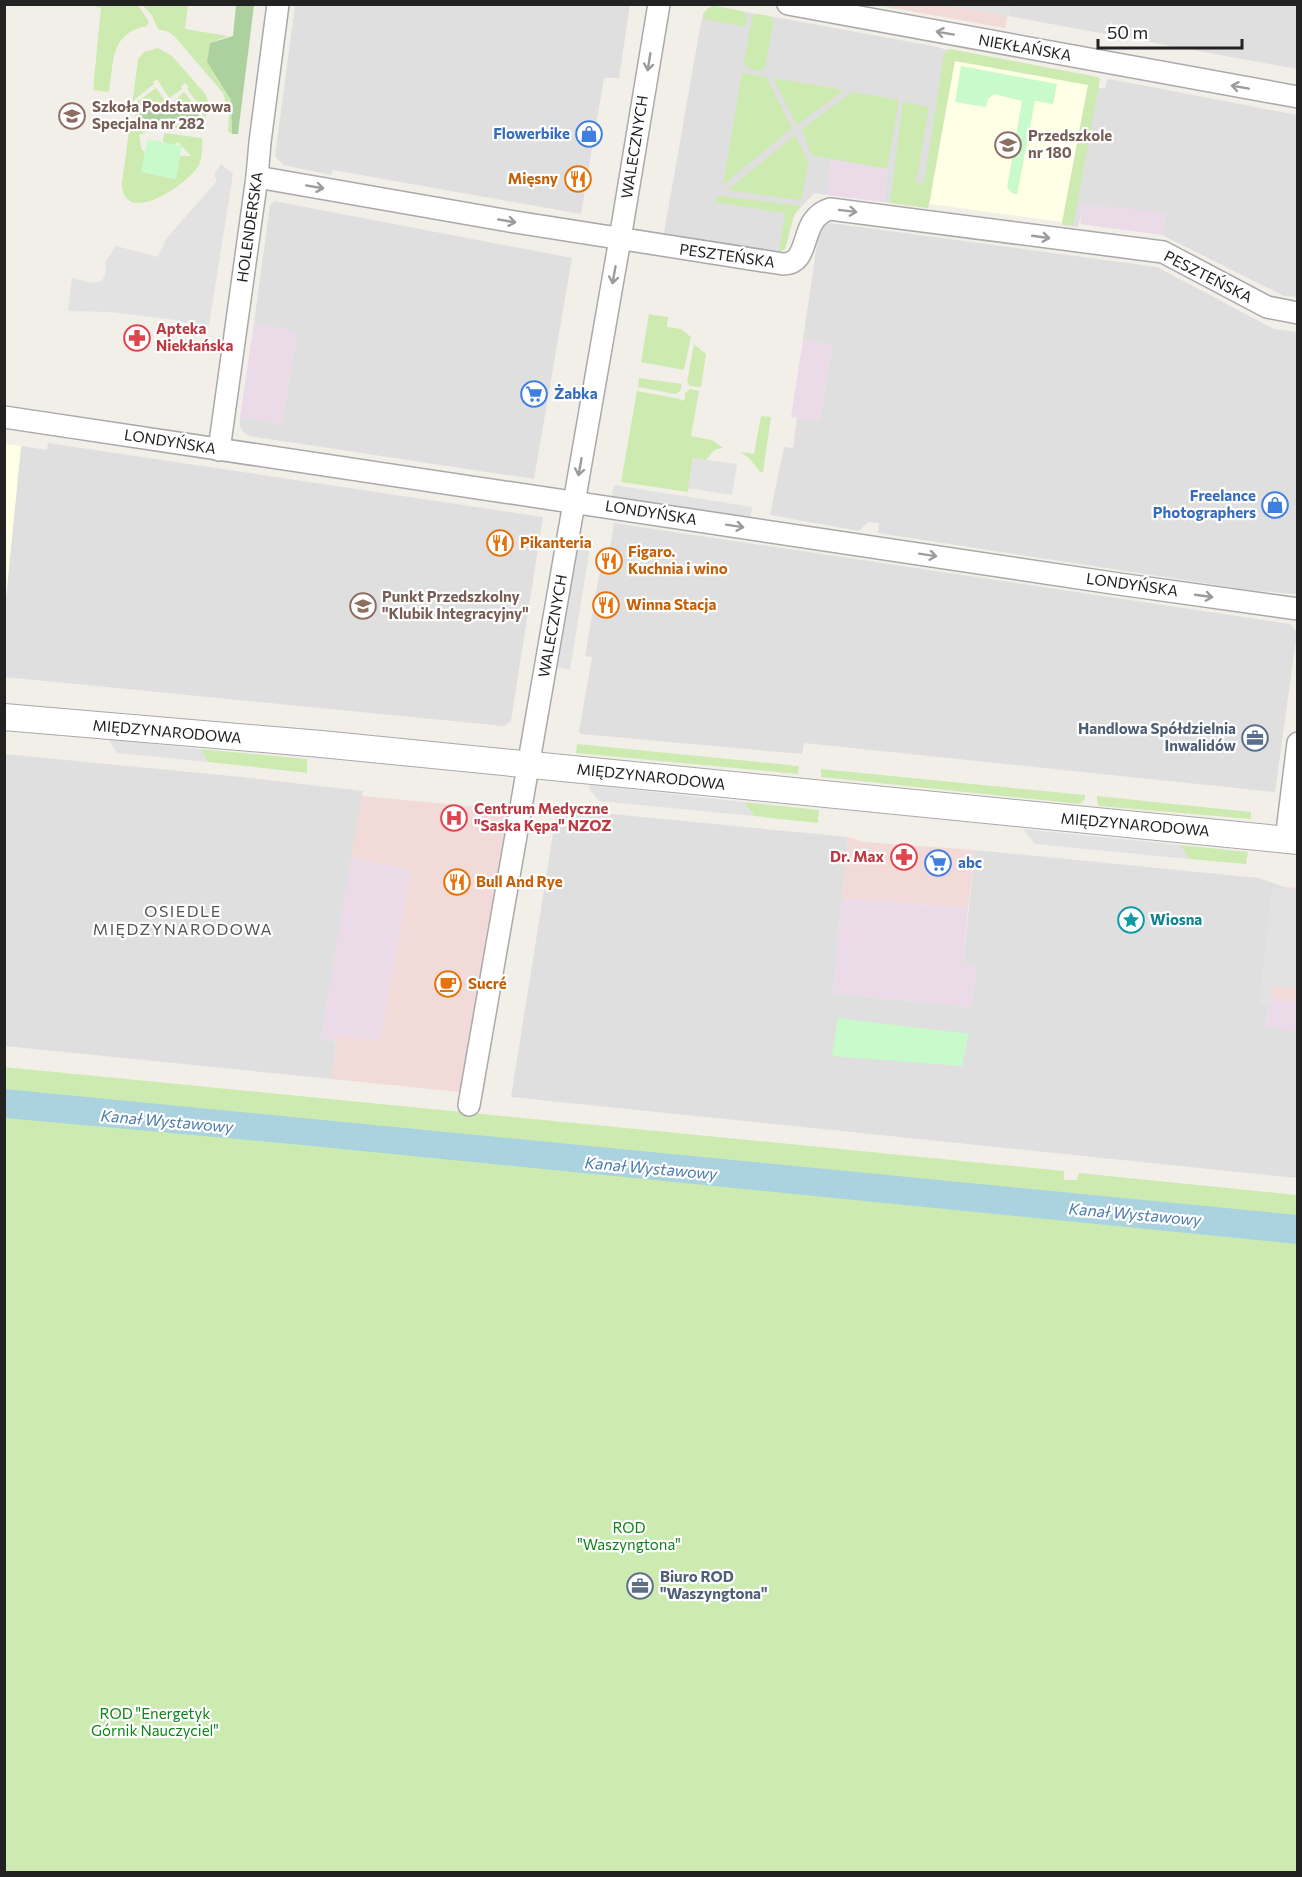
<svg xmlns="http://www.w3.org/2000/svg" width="1302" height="1877" font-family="Commissioner,sans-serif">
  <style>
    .residential { fill: #e0dfdf }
    .commercial { fill: #f2dad9 }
    .industrial { fill: #ebdbe8 }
    .education { fill: #ffffe5 }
    .grass { fill: #cdebb0 }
    .forest { fill: #add19e }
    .park { fill: #c8facc }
    .parking { fill: #e2e2e2 }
    .water { fill: #aad3df }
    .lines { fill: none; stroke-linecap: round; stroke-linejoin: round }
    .minor-casing { stroke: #a9a9a9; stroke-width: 24 }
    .tertiary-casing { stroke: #a9a9a9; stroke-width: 28 }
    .minor { stroke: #fff; stroke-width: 21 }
    .tertiary { stroke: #fff; stroke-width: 26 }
    .oneway { stroke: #9c9c9c }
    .labels { text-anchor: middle; stroke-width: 4.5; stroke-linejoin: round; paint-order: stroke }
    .street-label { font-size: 15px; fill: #222; stroke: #fff }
    .education-label { font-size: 15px; font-weight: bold; fill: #785e54; stroke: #fff; text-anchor: start }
    .shop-label { font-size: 15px; font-weight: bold; fill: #366cbe; stroke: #fff; text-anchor: end }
    .food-label { font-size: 15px; font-weight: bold; fill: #c56008; stroke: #fff; text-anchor: start }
    .health-label { font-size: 15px; font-weight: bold; fill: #be3a42; stroke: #fff; text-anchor: start }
    .service-label { font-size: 15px; font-weight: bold; fill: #4e5e75; stroke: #fff; text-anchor: end }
    .culture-label { font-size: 15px; font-weight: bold; fill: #0d838f; stroke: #fff; text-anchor: start }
    .park-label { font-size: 15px; fill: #0c8416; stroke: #fff }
    .neighbourhood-label { font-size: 16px; letter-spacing: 1.5px; fill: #555; stroke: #fff }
    .water-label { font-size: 16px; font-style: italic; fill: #4a7aab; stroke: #fff }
  </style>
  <rect width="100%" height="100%" fill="#f2efe9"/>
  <g class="residential">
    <polygon points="1010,4 1297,5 1297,69 1008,16"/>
    <polygon points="295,5 630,5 619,78 604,78 581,214 333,170 331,175 283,165 275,156"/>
    <polygon points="714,6 938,47 946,50 950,49 928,208 884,202 887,169 831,160 827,195 814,193 794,215 785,249 777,253 664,233 700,28 703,14 708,8"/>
    <polygon points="1110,79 1297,115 1297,297 1284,296 1162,235 1165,213 1083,205 1078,227 1062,225 1088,85 1105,89 1107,80"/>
    <polygon points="274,201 572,258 534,479 249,436 243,432 240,427 240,417 282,424 297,332 254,323 270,205"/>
    <polygon points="830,223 1157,267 1274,329 1297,332 1298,593 1293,594 1250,590 878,533 879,523 868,522 859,531 770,515 784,447 793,448 797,418 820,421 832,345 803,340 818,236 823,227"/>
    <polygon points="48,443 543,517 511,721 504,726 5,677 4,597 6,597 21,446 47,450"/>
    <polygon points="614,523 1290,624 1297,633 1275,792 804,743 802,754 581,734 579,732 592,657 585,656 604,548 610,549"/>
    <polygon points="4,754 241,777 363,791 321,1039 336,1042 332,1079 5,1046"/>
    <polygon points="570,810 848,837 833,993 971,1007 977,965 963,964 975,850 1258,878 1284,887 1271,999 1265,1027 1297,1030 1297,1178 511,1097 556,815"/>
  </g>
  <g class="commercial">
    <polygon points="876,5 1010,5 1005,28"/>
    <polygon points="362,796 510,810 460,1092 332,1079 337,1035 380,1041 411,870 351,857"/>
    <polygon points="848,837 863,842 975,850 968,908 842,898"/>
    <polygon points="1284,887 1297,888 1297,1002 1271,999"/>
  </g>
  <g class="industrial">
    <polygon points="831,160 887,169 884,202 827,195"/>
    <polygon points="1109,203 1109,206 1164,213 1165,210 1162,235 1080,224 1082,205 1108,207"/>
    <polygon points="254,323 297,332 282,424 240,417"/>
    <polygon points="803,340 832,345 820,421 791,417"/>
    <polygon points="351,857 411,870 380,1041 337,1035 336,1042 321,1039"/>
    <polygon points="842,898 968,908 963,964 977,965 971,1007 833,993"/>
    <polygon points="1271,999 1297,1002 1297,1030 1265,1028"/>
  </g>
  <g class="education">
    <polygon points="954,61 1088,85 1062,222 930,204"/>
    <polygon points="4,444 21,446 6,597 4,597"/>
  </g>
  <g class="grass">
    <path d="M96,5H138L149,22L147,26C110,33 114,61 109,92L93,90L101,8L96,7Z"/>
    <polygon points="143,5 188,5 185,29 228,36 210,43 207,62 231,100 232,134 228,131 229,115 223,93 176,38 169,32 158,29 152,16"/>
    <path d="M714,6L743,11L747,16L745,27L704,19C701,13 708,7 714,6Z"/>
    <polygon points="757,14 769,16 774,20 765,67 760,71 747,68 744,63 752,17"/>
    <polygon points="158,48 172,56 206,95 208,102 204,131 200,130 203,110 187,89 189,87 185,83 181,86 182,89 169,98 157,79 153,82 154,84 134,100 130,121 138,59 144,52"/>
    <polygon points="950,49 1098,77 1100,79 1073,226 1062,224 1088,85 955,61 928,208 890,203 903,102 929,107 916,183 924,184 944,54"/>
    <polygon points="742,73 766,77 792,128 723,185"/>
    <polygon points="773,78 844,90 797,125"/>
    <polygon points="156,88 169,106 184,92 199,111 199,114 194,108 186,105 170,112 161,109 155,104 149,125 169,118 197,127 197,131 135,122 137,102"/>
    <polygon points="852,92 899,100 887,169 811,155 802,129"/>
    <path d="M131,128L148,131L139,135L142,150L145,152L142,172L175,179L180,156H191L178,142L174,145L163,142L164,133L202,138C203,145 202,159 199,165C189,184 122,229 122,183L129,131Z"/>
    <polygon points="795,135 808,162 802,198 800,200 728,190"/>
    <polygon points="720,196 801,206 794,215 785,249 779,252 785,213 713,202"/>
    <polygon points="649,314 668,317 667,327 681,329 691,337 684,370 641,362"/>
    <polygon points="694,344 706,354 701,387 690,386 687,382"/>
    <polygon points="639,378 682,384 680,391 675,394 638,387"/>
    <polygon points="690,389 699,391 691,436 712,440 723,448 714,450 706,460 693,458 688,492 621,482 637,391 680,399 681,401 685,399 685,393"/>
    <polygon points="761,416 771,417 763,472 760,472 749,458 740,452 754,454"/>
    <polygon points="577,744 799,766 798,774 576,753"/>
    <polygon points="200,749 307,759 307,773 208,762"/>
    <polygon points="821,769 1085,795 1085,799 1080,804 821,777"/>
    <polygon points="1097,796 1251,812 1251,819 1099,806 1097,802"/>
    <polygon points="744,802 819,810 818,823 754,816"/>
    <polygon points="1180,845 1248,852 1246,864 1189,859"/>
    <polygon points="4,1067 1064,1171 1064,1180 1077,1180 1079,1173 1297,1195 1297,1872 5,1872"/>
  </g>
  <g class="forest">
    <polygon points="236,5 254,5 238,134 232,134 231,100 207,62 210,43 233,36"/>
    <path d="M148,103C156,104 161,109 170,112L186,105L194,108L199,114L197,127L169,118L149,125L141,122L140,115L142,107Z"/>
  </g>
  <g class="park">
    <polygon points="961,66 1057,84 1053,104 1035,101 1017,195 1012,193 1007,188 1022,101 995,94 988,99 986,107 955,102"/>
    <polygon points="148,139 182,146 176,179 141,172"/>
    <polygon points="838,1018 969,1034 962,1066 832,1056"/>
  </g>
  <g class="parking">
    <polygon points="944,5 1010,5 1008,16"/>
    <polygon points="221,164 233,174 209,325 207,329 192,327 189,324 176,320 110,312 68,311 72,278 93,283 102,281 105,275 106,261 116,246 158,257 166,239 217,181 214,174"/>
    <polygon points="693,458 737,464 732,495 688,488"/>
    <polygon points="614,485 752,507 750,520 612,498"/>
    <polygon points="577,539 591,541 570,670 556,667"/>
    <polygon points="108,739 200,749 208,762 117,753"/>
    <polygon points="591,785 744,802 754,816 599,801 588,787"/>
    <polygon points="1023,829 1180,845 1189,859 1035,844"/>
    <polygon points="1272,887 1297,890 1298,988 1271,986 1269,1005 1259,1004"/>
  </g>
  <polygon class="water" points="5,1089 1297,1215 1297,1244 292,1144 5,1118"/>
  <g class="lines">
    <g class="minor-casing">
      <g id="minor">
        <polyline points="788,4 1298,97"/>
        <path d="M257,177L509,221L783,264C813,264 797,219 830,209L1163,252L1267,307L1298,313"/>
        <polyline points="4,417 1119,584 1298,609"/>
        <polyline points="219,450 257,177 260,142 278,4"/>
        <polyline points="1286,840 1298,743"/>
        <polyline points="469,1105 620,239 659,4"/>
      </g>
    </g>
    <g class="tertiary-casing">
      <polyline id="tertiary" points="4,717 321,744 1298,841"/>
    </g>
    <use href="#minor" class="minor"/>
    <use href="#tertiary" class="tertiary"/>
  </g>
  <defs><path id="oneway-shaft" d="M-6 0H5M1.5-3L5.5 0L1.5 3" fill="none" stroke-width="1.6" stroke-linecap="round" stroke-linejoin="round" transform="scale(1.5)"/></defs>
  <g class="oneway">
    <use href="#oneway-shaft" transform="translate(945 33) rotate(-170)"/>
    <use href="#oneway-shaft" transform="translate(649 62) rotate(99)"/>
    <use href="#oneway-shaft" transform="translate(1240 87) rotate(-170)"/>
    <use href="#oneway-shaft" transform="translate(315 187) rotate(10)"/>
    <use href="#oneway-shaft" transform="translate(848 211) rotate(7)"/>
    <use href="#oneway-shaft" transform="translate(507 221) rotate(10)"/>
    <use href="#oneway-shaft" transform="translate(1041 237) rotate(8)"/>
    <use href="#oneway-shaft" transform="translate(614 275) rotate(100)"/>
    <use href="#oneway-shaft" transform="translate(580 467) rotate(100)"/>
    <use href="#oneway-shaft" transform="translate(735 526) rotate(9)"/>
    <use href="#oneway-shaft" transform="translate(928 555) rotate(9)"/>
    <use href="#oneway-shaft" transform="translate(1204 596) rotate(8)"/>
  </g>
  <defs>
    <g id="school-ring" transform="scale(1.35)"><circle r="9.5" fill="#fff" stroke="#8d6e63" stroke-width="1.5"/><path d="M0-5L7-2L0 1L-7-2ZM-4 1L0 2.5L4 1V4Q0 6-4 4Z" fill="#8d6e63"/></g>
    <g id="shop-ring" transform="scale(1.35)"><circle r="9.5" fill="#fff" stroke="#3f7fe0" stroke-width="1.5"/><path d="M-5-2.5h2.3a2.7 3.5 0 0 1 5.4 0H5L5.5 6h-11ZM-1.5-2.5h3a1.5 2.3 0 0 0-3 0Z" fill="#3f7fe0"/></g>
    <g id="restaurant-ring" transform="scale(1.35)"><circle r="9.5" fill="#fff" stroke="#e8710a" stroke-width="1.5"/><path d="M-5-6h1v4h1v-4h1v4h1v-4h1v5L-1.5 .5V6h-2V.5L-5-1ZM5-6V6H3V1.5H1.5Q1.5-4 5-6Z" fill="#e8710a"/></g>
    <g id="pharmacy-ring" transform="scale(1.35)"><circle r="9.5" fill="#fff" stroke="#e0444e" stroke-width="1.5"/><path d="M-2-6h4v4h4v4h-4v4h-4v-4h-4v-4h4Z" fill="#e0444e"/></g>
    <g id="supermarket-ring" transform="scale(1.35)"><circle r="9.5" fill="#fff" stroke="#3f7fe0" stroke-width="1.5"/><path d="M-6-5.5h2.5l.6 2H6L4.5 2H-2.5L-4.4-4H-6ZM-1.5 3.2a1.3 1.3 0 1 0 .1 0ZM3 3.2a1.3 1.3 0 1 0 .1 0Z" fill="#3f7fe0"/></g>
    <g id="office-ring" transform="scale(1.35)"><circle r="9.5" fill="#fff" stroke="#5c6f8a" stroke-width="1.5"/><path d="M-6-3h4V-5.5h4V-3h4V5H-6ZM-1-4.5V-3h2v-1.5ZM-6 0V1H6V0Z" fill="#5c6f8a"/></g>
    <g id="hospital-ring" transform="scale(1.35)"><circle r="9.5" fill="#fff" stroke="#e0444e" stroke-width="1.5"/><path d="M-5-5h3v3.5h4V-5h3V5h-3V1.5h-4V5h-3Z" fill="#e0444e"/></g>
    <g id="sight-ring" transform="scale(1.35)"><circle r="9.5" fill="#fff" stroke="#0f9aa8" stroke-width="1.5"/><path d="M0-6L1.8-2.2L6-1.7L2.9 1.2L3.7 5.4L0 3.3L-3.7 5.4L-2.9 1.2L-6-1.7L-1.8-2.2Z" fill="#0f9aa8"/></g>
    <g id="cafe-ring" transform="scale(1.35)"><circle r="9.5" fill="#fff" stroke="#e8710a" stroke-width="1.5"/><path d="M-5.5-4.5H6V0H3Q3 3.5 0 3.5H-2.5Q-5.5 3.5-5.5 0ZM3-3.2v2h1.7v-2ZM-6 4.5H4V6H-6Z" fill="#e8710a"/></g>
  </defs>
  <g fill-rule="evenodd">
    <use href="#school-ring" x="72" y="116"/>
    <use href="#shop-ring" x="589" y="134"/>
    <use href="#school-ring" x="1008" y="145"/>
    <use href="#restaurant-ring" x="578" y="179"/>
    <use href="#pharmacy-ring" x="137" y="338"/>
    <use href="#supermarket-ring" x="534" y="394"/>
    <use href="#shop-ring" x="1275" y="505"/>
    <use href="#restaurant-ring" x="500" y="543"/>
    <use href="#restaurant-ring" x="609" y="561"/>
    <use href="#restaurant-ring" x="606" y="605"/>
    <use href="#school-ring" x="363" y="606"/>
    <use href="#office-ring" x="1255" y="738"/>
    <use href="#hospital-ring" x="454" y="818"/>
    <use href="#pharmacy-ring" x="904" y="857"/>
    <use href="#supermarket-ring" x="938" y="863"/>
    <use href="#restaurant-ring" x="457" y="882"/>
    <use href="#sight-ring" x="1131" y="920"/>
    <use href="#cafe-ring" x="448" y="984"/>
    <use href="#office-ring" x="640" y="1586"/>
  </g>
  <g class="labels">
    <g class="street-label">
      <text transform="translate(1025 48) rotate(10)" y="5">NIEKŁAŃSKA</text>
      <text transform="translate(635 147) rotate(-81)" y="5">WALECZNYCH</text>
      <text transform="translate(250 227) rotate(-82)" y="5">HOLENDERSKA</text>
      <text transform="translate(727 256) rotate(8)" y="5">PESZTEŃSKA</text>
      <text transform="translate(1208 277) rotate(27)" y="5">PESZTEŃSKA</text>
      <text transform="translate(170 442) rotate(9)" y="5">LONDYŃSKA</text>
      <text transform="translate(651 513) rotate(9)" y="5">LONDYŃSKA</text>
      <text transform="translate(1132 585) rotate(8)" y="5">LONDYŃSKA</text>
      <text transform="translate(553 626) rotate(-80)" y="5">WALECZNYCH</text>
      <text transform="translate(167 732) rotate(5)" y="5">MIĘDZYNARODOWA</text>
      <text transform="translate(651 777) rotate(6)" y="5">MIĘDZYNARODOWA</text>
      <text transform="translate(1135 825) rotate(5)" y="5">MIĘDZYNARODOWA</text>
    </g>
    <g class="education-label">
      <text x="92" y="112">Szkoła Podstawowa<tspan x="92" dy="17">Specjalna nr 282</tspan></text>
      <text x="1028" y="141">Przedszkole<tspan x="1028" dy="17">nr 180</tspan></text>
      <text x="382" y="602">Punkt Przedszkolny<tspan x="382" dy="17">"Klubik Integracyjny"</tspan></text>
    </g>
    <g class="shop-label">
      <text x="570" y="139">Flowerbike</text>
      <text x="554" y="399" text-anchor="start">Żabka</text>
      <text x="1256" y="501">Freelance<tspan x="1256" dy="17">Photographers</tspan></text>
      <text x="958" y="868" text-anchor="start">abc</text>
    </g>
    <g class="food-label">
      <text x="558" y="184" text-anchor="end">Mięsny</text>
      <text x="520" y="548">Pikanteria</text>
      <text x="628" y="557">Figaro.<tspan x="628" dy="17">Kuchnia i wino</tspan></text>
      <text x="626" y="610">Winna Stacja</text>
      <text x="476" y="887">Bull And Rye</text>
      <text x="468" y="989">Sucré</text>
    </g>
    <g class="health-label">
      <text x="156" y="334">Apteka<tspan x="156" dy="17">Niekłańska</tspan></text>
      <text x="474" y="814">Centrum Medyczne<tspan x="474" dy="17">"Saska Kępa" NZOZ</tspan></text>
      <text x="884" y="862" text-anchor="end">Dr. Max</text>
    </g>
    <g class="service-label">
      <text x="1236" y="734">Handlowa Spółdzielnia<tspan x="1236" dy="17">Inwalidów</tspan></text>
      <text x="660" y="1582" text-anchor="start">Biuro ROD<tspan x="660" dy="17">"Waszyngtona"</tspan></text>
    </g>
    <g class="culture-label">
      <text x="1150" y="925">Wiosna</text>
    </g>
    <g class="park-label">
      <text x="629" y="1533">ROD<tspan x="629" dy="17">"Waszyngtona"</tspan></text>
      <text x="155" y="1719">ROD "Energetyk<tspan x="155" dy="17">Górnik Nauczyciel"</tspan></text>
    </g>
    <g class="neighbourhood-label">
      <text x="183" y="917">OSIEDLE<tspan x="183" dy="18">MIĘDZYNARODOWA</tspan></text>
    </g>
    <g class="water-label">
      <text transform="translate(167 1121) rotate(5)" y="6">Kanał Wystawowy</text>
      <text transform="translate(651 1168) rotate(5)" y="6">Kanał Wystawowy</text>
      <text transform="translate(1135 1214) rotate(5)" y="6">Kanał Wystawowy</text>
    </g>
  </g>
  <rect width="1302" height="1877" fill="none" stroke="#222222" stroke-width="12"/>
  <path d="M1098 39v9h144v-9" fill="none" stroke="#222222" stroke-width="3"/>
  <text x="1107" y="39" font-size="18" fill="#222222" stroke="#ffffff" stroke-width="4.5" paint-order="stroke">50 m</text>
</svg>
